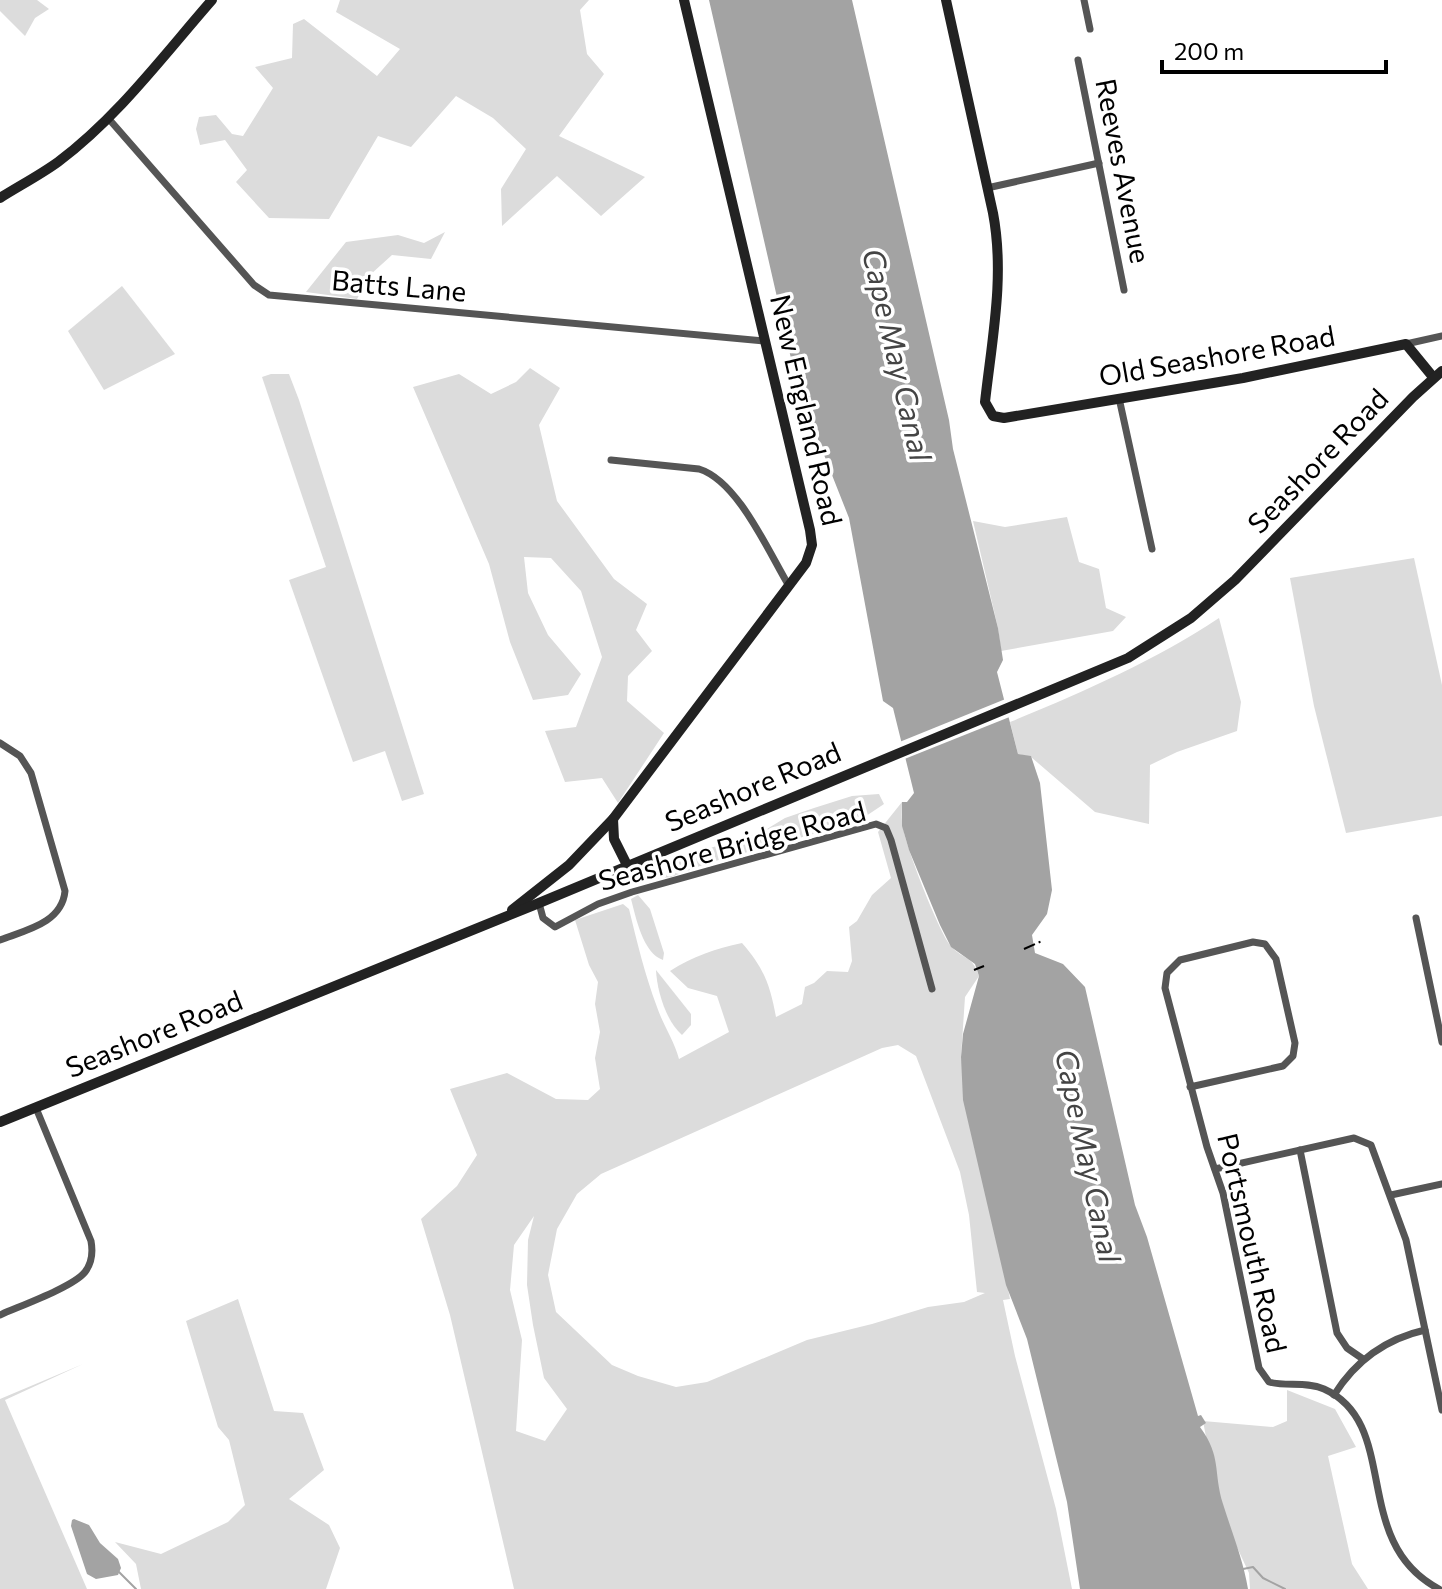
<svg xmlns="http://www.w3.org/2000/svg" width="1442" height="1589" font-family="Commissioner,sans-serif">
  <style>
    .green { fill: #dcdcdc; fill-rule: evenodd }
    .water { fill: #a3a3a3 }
    .pier { fill: #fff }
    .lines { fill: none; stroke-linecap: round; stroke-linejoin: round }
    .stream { stroke: #a3a3a3; stroke-width: 2 }
    .street { stroke: #555; stroke-width: 7 }
    .secondary { stroke: #222; stroke-width: 10 }
    .rail { stroke: #000; stroke-width: 2; stroke-dasharray: 12 4 2 4; stroke-linecap: butt }
    .labels { text-anchor: middle; stroke-width: 7; stroke-linejoin: round; paint-order: stroke }
    .street-label { font-size: 28px; fill: #000; stroke: #fff }
    .water-label { font-size: 30px; font-style: italic; fill: #444; stroke: #fff }
  </style>
  <rect width="100%" height="100%" fill="#fff"/>
  <g class="green">
    <polygon points="0,0 37,0 49,9 35,18 25,36 0,11"/>
    <polygon points="340,0 589,0 580,10 587,54 604,74 559,136 645,177 601,216 557,176 502,226 501,189 526,149 493,118 456,96 411,147 378,136 329,219 269,218 236,182 247,170 225,140 200,145 196,129 199,117 216,115 232,134 243,136 273,88 255,67 292,58 293,24 304,19 377,76 400,49 336,12"/>
    <polygon points="445,232 431,259 392,255 371,274 357,299 306,292 346,242 398,235 424,243"/>
    <polygon points="122,286 175,354 104,390 68,331"/>
    <polygon points="530,368 560,388 539,425 557,501 614,579 647,604 636,630 652,651 628,676 627,701 664,733 618,803 602,778 565,782 545,731 576,727 602,657 581,591 551,558 524,557 528,593 548,635 581,674 568,695 533,700 510,642 489,564 413,387 459,374 491,394 516,382"/>
    <polygon points="271,374 289,374 299,400 424,794 402,801 385,751 353,762 289,580 326,567 262,377"/>
    <polygon points="1067,517 1079,562 1099,569 1106,608 1126,617 1113,631 1001,651 998,628 973,521 1005,527"/>
    <polygon points="1414,558 1442,685 1442,816 1346,833 1314,706 1290,578"/>
    <path d="M1219,618L1241,702L1237,731L1177,752L1150,765L1149,824L1095,812L1031,757L1018,754L1010,722C1083,692 1154,661 1219,618Z"/>
    <polygon points="879,794 884,804 863,818 828,830 708,863 671,877 635,881 627,878 707,849 762,832 785,818 814,808 852,796"/>
    <path d="M902,802C902,810 901,819 903,827C906,848 938,929 950,945C962,960 972,954 979,976L965,997L961,1057L1010,1299L1003,1300L1015,1356L1056,1509L1072,1589H514L450,1315L421,1219L457,1186L477,1155L450,1089L507,1073L556,1099L588,1100L600,1089L595,1058L600,1032L595,1004L598,982L589,965L575,920L623,904L629,909C637,942 645,975 657,1007C663,1025 674,1040 679,1059L729,1032L717,996L688,988L670,971C693,956 715,949 742,943C764,968 770,985 776,1017L802,1004L805,987L814,983L827,971L848,972L852,961L849,927L857,921L872,895L891,878L878,832ZM898,1045L916,1056L960,1172L969,1215L977,1292L985,1293L964,1302L928,1307L872,1324L807,1340L707,1382L676,1387L638,1376L612,1365L556,1312L548,1275L557,1229L577,1194L601,1174L882,1048ZM534,1216L528,1240L527,1285L533,1325L544,1378L567,1409L545,1441L516,1431L522,1340L510,1290L514,1245Z"/>
    <path d="M638,895L650,909L664,953L663,960C643,953 636,918 631,899Z"/>
    <path d="M656,970L691,1014V1025L682,1035C666,1021 657,991 656,970Z"/>
    <polygon points="238,1299 274,1411 303,1413 324,1470 289,1499 329,1525 340,1548 326,1589 141,1589 136,1564 115,1542 161,1554 228,1522 245,1505 229,1440 218,1427 186,1321"/>
    <polygon points="83,1364 5,1400 87,1589 0,1589 0,1399"/>
    <polygon points="1287,1390 1335,1409 1356,1447 1328,1456 1352,1564 1368,1589 1250,1589 1249,1573 1220,1511 1203,1421 1273,1427 1287,1421"/>
  </g>
  <g class="water">
    <path d="M709,0H852L949,420L953,449L998,628L1003,660L997,672L1018,754L1031,756L1040,783L1052,890L1047,914L1032,935L1035,953L1063,964L1085,987L1135,1205L1147,1237L1198,1416L1201,1415L1206,1423L1200,1427C1222,1457 1213,1472 1223,1504C1232,1533 1243,1559 1248,1589H1080L1067,1502L1027,1339L1006,1285L963,1100L961,1057L963,1034L979,976L975,964L951,947L940,925L909,850L902,826V802H907L914,793L893,708L883,701L849,518L798,389Z"/>
    <polygon points="74,1519 89,1525 100,1543 118,1559 121,1568 118,1575 96,1579 87,1574 71,1526 72,1520"/>
  </g>
  <polygon class="pier" points="1008,698 1012,716 902,760 897,743"/>
  <g class="lines">
    <g class="stream">
      <polyline points="1243,1569 1253,1567 1263,1578 1285,1589"/>
      <polyline points="119,1572 136,1589"/>
    </g>
    <g class="street">
      <polyline points="1084,0 1090,29"/>
      <polyline points="1078,60 1124,290"/>
      <polyline points="108,118 254,285 269,295 765,341"/>
      <polyline points="987,188 1099,163"/>
      <polyline points="1406,344 1442,336"/>
      <polyline points="1119,398 1152,549"/>
      <path d="M611,460L699,469C738,481 768,551 789,586"/>
      <path d="M0,743L20,756L31,773L65,891C62,923 26,930 0,940"/>
      <polyline points="539,903 543,918 555,927 598,904 632,892 876,824 886,828 891,840 932,989"/>
      <polyline points="1416,918 1442,1042"/>
      <path d="M1190,1087L1283,1066L1293,1056L1295,1043L1276,959L1265,944L1253,942L1180,960L1167,973L1165,988L1207,1147L1223,1193L1259,1368L1269,1382C1287,1387 1305,1381 1324,1389C1402,1424 1349,1542 1439,1589"/>
      <polyline points="1300,1150 1337,1333 1347,1348 1363,1359"/>
      <polyline points="1215,1169 1354,1138 1371,1145 1406,1240 1442,1410"/>
      <polyline points="1391,1195 1442,1184"/>
      <path d="M0,1315C20,1306 73,1287 85,1272C92,1263 93,1252 91,1241L36,1108"/>
      <path d="M1334,1395C1356,1360 1385,1339 1425,1330"/>
    </g>
    <g class="secondary">
      <path d="M946,0L993,213C1005,276 992,339 985,402L993,416L1004,418L1243,378L1406,344L1433,377"/>
      <path d="M0,198C19,186 40,175 58,162C118,117 163,56 212,0"/>
      <polyline points="613,819 614,839 627,865"/>
      <polyline points="512,910 569,865 613,819 806,563 812,545 810,530 684,0"/>
      <polyline points="0,1122 539,903 1128,658 1191,618 1235,580 1413,397 1442,371"/>
    </g>
    <g class="rail">
      <polyline points="1024,949 1042,941"/>
      <polyline points="974,970 984,966"/>
    </g>
  </g>
  <g class="labels">
    <g class="street-label">
      <text transform="translate(1123 171) rotate(79)" y="10">Reeves Avenue</text>
      <text transform="translate(399 286) rotate(5)" y="10">Batts Lane</text>
      <text transform="translate(1217 356) rotate(-10)" y="10">Old Seashore Road</text>
      <text transform="translate(806 410) rotate(77)" y="10">New England Road</text>
      <text transform="translate(1318 461) rotate(-46)" y="10">Seashore Road</text>
      <text transform="translate(753 787) rotate(-23)" y="10">Seashore Road</text>
      <text transform="translate(732 846) rotate(-15)" y="10">Seashore Bridge Road</text>
      <text transform="translate(154 1034) rotate(-22)" y="10">Seashore Road</text>
      <text transform="translate(1252 1243) rotate(77)" y="10">Portsmouth Road</text>
    </g>
    <g class="water-label">
      <text transform="translate(896 355) rotate(77)" y="10">Cape May Canal</text>
      <text transform="translate(1087 1156) rotate(78)" y="10">Cape May Canal</text>
    </g>
  </g>
  <path d="M1162 60v12h224v-12" fill="none" stroke="#000000" stroke-width="4"/>
  <text x="1174" y="60" font-size="24" fill="#000000" stroke="#ffffff" stroke-width="6" paint-order="stroke">200 m</text>
</svg>
